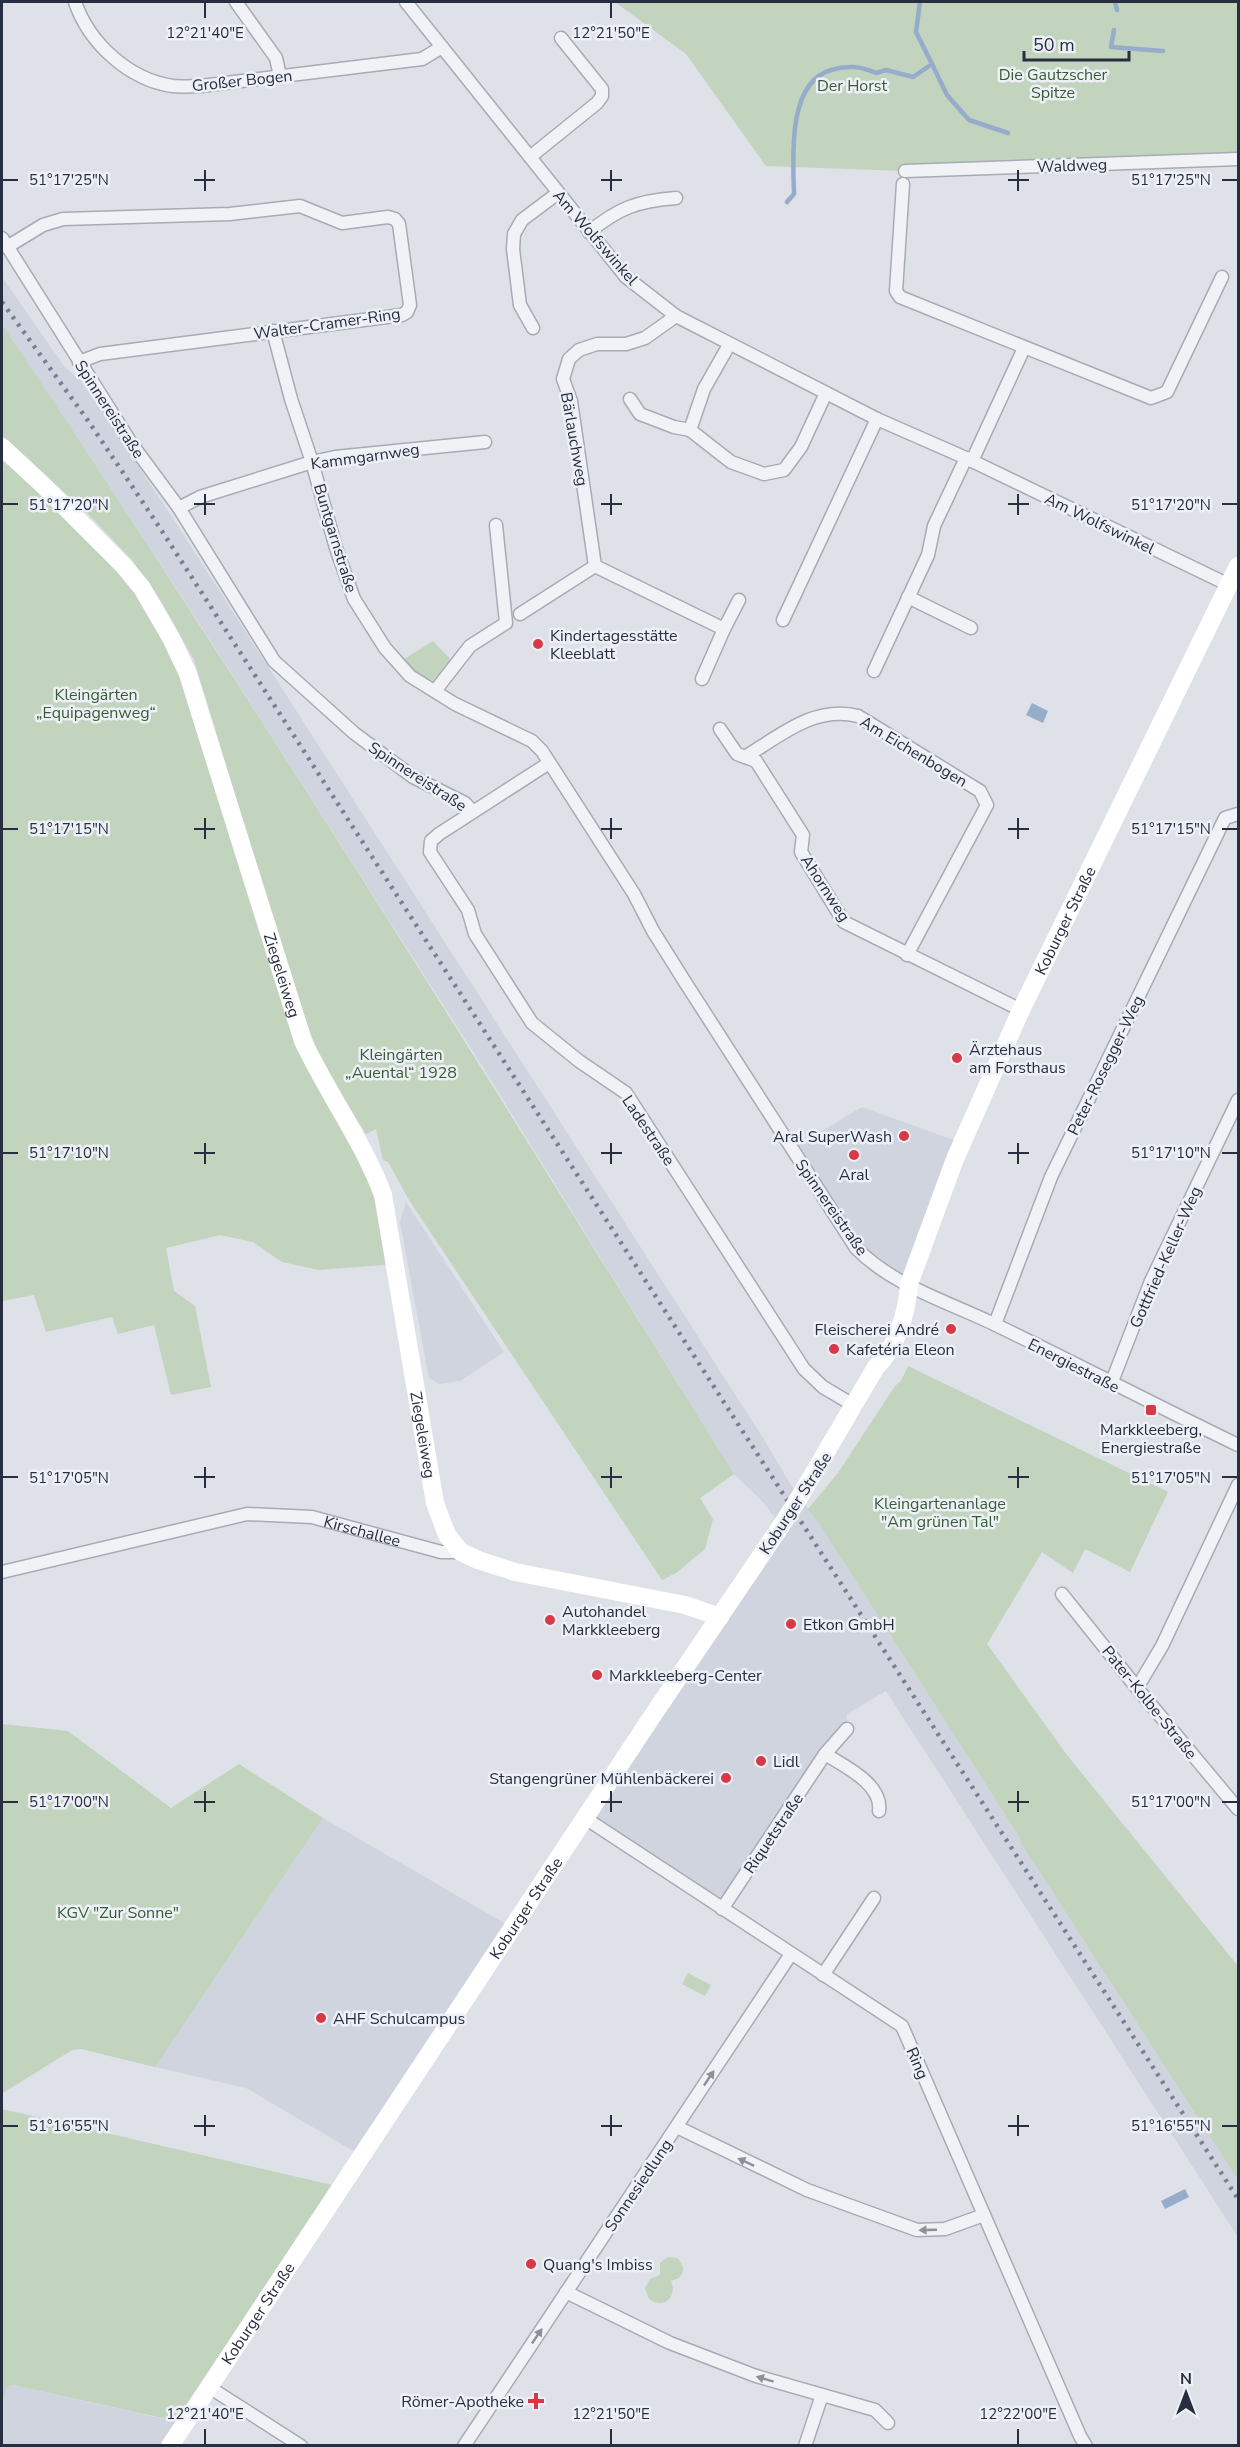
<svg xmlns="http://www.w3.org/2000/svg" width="1240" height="2447" font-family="'Nunito Sans',sans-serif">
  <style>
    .built { fill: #cfd4de }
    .green { fill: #c2d3be }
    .water { fill: #96accb }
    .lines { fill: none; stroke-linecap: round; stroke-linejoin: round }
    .stream { stroke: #96accb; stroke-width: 4.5 }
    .street-casing { stroke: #a7abb6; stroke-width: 15 }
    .street { stroke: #f1f2f6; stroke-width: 12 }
    .secondary { stroke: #fff; stroke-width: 18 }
    .rail { stroke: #767f93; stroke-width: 4.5; stroke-dasharray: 3 6; stroke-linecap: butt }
    .secondary-bridge { stroke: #fff; stroke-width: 18 }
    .oneway { fill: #8c909b }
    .ticks { fill: none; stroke: #262e40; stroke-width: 2 }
    .poi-dot { fill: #d73946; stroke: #edf0f6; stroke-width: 2 }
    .labels { text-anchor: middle; stroke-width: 5; stroke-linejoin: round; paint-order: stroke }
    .park-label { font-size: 16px; fill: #375d32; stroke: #edf0f6 }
    .street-label { font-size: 16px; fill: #262e40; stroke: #edf0f6 }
    .poi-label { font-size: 16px; fill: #262e40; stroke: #edf0f6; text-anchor: start }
    .ticks-label { font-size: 15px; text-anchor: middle; fill: #262e40; stroke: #edf0f6; stroke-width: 5; stroke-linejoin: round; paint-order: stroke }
  </style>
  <rect width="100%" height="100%" fill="#dee1e8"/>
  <g class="built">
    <polygon points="2,277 64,366 82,382 172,517 765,1441 789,1482 820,1525 1020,1838 1021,1843 1238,2180 1238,2237 886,1691 847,1714 847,1729 722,1909 585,1818 781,1526 763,1502 734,1474 481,1064 192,612 2,324"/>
    <polygon points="862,1107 962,1143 909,1284 868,1260 792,1149"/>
    <polygon points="406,1202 504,1352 460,1381 439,1384 429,1378 400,1222"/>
    <polygon points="323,1818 513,1928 362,2156 246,2088 155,2067"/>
    <polygon points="13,2385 164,2419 185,2423 170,2445 2,2446 2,2407 7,2387"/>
  </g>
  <g class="green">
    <polygon points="615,2 1238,2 1238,159 905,171 766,166 686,54"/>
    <path d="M2,324C254,702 495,1088 734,1474L700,1498L713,1519L705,1549L676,1573L662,1580L409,1200L388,1162L383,1160L376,1129L366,1134L322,1064L296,994L194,660L162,603L132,560L89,515L2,436Z"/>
    <polygon points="2,447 158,613 303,1041 355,1135 396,1264 319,1270 282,1262 253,1242 220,1235 166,1248 174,1291 195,1306 211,1387 171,1395 154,1325 118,1334 112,1317 46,1332 34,1295 2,1301"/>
    <polygon points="433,641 456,665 435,691 398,663"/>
    <polygon points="908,1366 1168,1492 1130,1572 1085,1549 1073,1573 1042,1552 987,1644 1067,1755 1238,1966 1238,2180 1021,1843 1020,1838 820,1525 808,1509 838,1473 895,1386 901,1381"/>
    <polygon points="2,1724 68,1731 171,1808 239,1764 323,1818 155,2067 81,2049 72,2050 3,2093 2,2098"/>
    <polygon points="688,1973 711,1985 705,1996 682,1984"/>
    <polygon points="2,2109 341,2187 185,2423 13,2385 7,2387 2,2407"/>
    <path d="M668,2257L677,2258C684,2264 685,2271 679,2278L671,2281C678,2297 663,2310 649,2299L645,2288L650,2279L660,2275V2263Z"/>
  </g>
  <g class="water">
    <polygon points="1032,703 1048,711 1043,723 1026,715"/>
    <polygon points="1185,2189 1189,2197 1165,2209 1161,2201"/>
  </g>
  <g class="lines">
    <g class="stream">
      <polyline points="1115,2 1117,10"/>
      <polyline points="1114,30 1111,47 1163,51"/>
      <polyline points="932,64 947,95 969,120 1008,133"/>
      <path d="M787,202L794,194C793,157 787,83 831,70C847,65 860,66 876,73L886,70L913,77L932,64L916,32L920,2"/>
    </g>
    <g class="street-casing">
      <g id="street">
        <path d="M75,2C89,43 129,80 173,86C182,87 192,86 201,86L422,59L442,47"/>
        <polyline points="236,2 276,58 280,76"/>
        <polyline points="406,2 626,277 676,316 877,419 966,458 1229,585"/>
        <polyline points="530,157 597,103 602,96 602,89 561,38"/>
        <polyline points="905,171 1238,159"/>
        <polyline points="903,184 896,291 900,297 1151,398 1167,392 1222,277"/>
        <path d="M589,232C619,208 637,201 676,198"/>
        <polyline points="2,238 131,443 179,508 274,661 354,733 413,777 465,803 472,811"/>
        <polyline points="7,247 43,225 63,219 230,214 300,206 342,223 388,217 395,219 399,224 410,305 407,312 402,315 100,354 79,362"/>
        <polyline points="676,316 645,338 626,344 597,344 579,350 569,359 563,379 571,401 595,566 724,629 739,600"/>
        <polyline points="533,328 520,305 513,249 514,234 522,220 558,193"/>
        <path d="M273,331L291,399L312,462L336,548L354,599L385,648L410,676L455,704L532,741L542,751L634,894L653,931L685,982L856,1248C893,1286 949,1302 996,1325C1077,1364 1157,1406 1238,1445"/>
        <polyline points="729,345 704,389 690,430 731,462 764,474 784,470 801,447 826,393"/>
        <polyline points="630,399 640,414 674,427 690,430"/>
        <polyline points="972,461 1024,348"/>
        <polyline points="179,508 200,497 312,462 335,457 485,442"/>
        <polyline points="908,597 971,628"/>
        <polyline points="520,614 595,566"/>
        <polyline points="783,620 877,419"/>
        <polyline points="874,671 928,555 934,526 966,458"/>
        <polyline points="702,679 724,629"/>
        <polyline points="435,691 470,646 506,623 496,525"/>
        <polyline points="720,729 737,754 756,761 803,835 801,852 844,922 1021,1010"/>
        <path d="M745,757C781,735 815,705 858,716L980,791L987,805L907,955"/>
        <polyline points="549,763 439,834 431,841 430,852 468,910 475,934 532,1023 579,1061 626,1093 804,1369 823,1387 855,1406"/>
        <polyline points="995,1324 1051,1177 1225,818 1238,814"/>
        <polyline points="1111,1384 1151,1281 1238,1100"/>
        <path id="s1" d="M2,1572L247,1514L312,1517L441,1552H461"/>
        <polyline points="1062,1594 1137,1688 1238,1809"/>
        <polyline points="1137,1688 1162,1646 1238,1485"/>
        <path d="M825,1754C844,1766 883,1784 879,1811"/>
        <polyline points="585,1818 902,2026 1080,2436 1086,2446"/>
        <polyline points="722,1909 825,1754 847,1729"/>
        <polyline points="823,1975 874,1898"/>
        <polyline points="677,2127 807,2190 917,2230 945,2229 984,2215"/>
        <polyline points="566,2292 670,2343 756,2376 875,2410 888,2423"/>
        <polyline points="209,2387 301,2446"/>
        <polyline points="464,2446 791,1954"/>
        <polyline points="805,2446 822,2395"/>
      </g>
    </g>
    <use href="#street" class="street"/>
    <g class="secondary">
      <path id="s2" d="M2,447L43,485L123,565L142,588L171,638L188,674L201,716L303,1041C328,1094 363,1141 383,1195L435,1503L447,1535L461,1552L478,1560L515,1572L685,1605L720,1617"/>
      <path id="s3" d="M799,1498L876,1367C897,1347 907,1313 909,1284L955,1159L1021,1010L1238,566"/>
      <path id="s4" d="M170,2446L651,1718L781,1526"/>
    </g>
    <polyline class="rail" points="2,302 89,422 158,525 1238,2199"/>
    <polyline class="secondary-bridge" points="781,1526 799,1498"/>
  </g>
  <defs><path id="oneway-solid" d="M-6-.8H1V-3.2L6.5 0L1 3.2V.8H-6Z" transform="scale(1.5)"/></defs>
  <g class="oneway">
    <use href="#oneway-solid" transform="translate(709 2078) rotate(-56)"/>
    <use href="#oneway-solid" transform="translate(746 2162) rotate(-155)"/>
    <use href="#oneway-solid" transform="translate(928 2230) rotate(178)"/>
    <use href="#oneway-solid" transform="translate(537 2336) rotate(-56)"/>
    <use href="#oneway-solid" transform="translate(765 2379) rotate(-163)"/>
  </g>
  <path class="ticks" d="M205,3V18M611,3V18M205,170V191M611,170V191M1018,170V191M3,180H18M194,180H215M601,180H622M1008,180H1029M1222,180H1237M205,494V515M611,494V515M1018,494V515M3,504H18M194,504H215M601,504H622M1008,504H1029M1222,504H1237M205,818V839M611,818V839M1018,818V839M3,829H18M194,829H215M601,829H622M1008,829H1029M1222,829H1237M205,1143V1164M611,1143V1164M1018,1143V1164M3,1153H18M194,1153H215M601,1153H622M1008,1153H1029M1222,1153H1237M205,1467V1488M611,1467V1488M1018,1467V1488M3,1477H18M194,1477H215M601,1477H622M1008,1477H1029M1222,1477H1237M205,1791V1812M611,1791V1812M1018,1791V1812M3,1802H18M194,1802H215M601,1802H622M1008,1802H1029M1222,1802H1237M205,2115V2136M611,2115V2136M1018,2115V2136M3,2126H18M194,2126H215M601,2126H622M1008,2126H1029M1222,2126H1237M205,2429V2444M611,2429V2444M1018,2429V2444"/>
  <g class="poi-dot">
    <circle cx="538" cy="644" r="6"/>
    <circle cx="957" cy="1058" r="6"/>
    <circle cx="904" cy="1136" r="6"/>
    <circle cx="854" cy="1155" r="6"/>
    <circle cx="951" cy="1329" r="6"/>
    <circle cx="834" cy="1349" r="6"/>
    <rect x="1145" y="1404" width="12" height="12" rx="3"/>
    <circle cx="550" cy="1620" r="6"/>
    <circle cx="791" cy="1624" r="6"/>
    <circle cx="597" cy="1675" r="6"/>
    <circle cx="761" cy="1761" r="6"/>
    <circle cx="726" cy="1778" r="6"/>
    <circle cx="321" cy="2018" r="6"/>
    <circle cx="531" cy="2264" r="6"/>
    <path d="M533 2392h6v6h6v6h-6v6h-6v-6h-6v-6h6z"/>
  </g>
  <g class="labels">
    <g class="park-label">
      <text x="1053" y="80">Die Gautzscher<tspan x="1053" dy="18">Spitze</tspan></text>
      <text x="852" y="91">Der Horst</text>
      <text x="96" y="700">Kleingärten<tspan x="96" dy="18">„Equipagenweg“</tspan></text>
      <text x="401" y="1060">Kleingärten<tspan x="401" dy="18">„Auental“ 1928</tspan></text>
      <text x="940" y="1509">Kleingartenanlage<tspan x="940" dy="18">"Am grünen Tal"</tspan></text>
      <text x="118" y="1918">KGV "Zur Sonne"</text>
    </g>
    <g class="street-label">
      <text transform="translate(242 80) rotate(-6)" y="6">Großer Bogen</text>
      <text transform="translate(1072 165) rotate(-2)" y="6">Waldweg</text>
      <text transform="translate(596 237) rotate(49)" y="6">Am Wolfswinkel</text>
      <text transform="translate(327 323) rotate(-8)" y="6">Walter-Cramer-Ring</text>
      <text transform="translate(110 409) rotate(57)" y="6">Spinnereistraße</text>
      <text transform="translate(575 439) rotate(80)" y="6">Bärlauchweg</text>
      <text transform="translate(365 456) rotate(-8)" y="6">Kammgarnweg</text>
      <text transform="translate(1100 523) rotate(26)" y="6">Am Wolfswinkel</text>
      <text transform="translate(336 538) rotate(73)" y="6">Buntgarnstraße</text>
      <text transform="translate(914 751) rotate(31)" y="6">Am Eichenbogen</text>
      <text transform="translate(418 776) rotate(33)" y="6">Spinnereistraße</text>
      <text transform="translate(826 888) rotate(57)" y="6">Ahornweg</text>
      <text dy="6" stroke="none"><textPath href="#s3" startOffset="639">Koburger Straße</textPath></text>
      <text dy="6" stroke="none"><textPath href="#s2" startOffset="612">Ziegeleiweg</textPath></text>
      <text transform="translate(1105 1065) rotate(-64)" y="6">Peter-Rosegger-Weg</text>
      <text transform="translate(649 1130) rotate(56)" y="6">Ladestraße</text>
      <text transform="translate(832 1207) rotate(55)" y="6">Spinnereistraße</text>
      <text transform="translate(1165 1257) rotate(-66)" y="6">Gottfried-Keller-Weg</text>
      <text transform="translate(1074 1365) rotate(27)" y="6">Energiestraße</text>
      <text dy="6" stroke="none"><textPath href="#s2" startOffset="1098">Ziegeleiweg</textPath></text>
      <text transform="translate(795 1503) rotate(-57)" y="6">Koburger Straße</text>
      <text dy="6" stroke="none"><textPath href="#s1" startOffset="369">Kirschallee</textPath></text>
      <text transform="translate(1150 1702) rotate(51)" y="6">Pater-Kolbe-Straße</text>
      <text transform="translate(773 1833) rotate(-56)" y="6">Riquetstraße</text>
      <text dy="6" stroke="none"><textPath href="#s4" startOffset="645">Koburger Straße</textPath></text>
      <text transform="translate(918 2063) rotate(67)" y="6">Ring</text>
      <text transform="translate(638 2185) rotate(-56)" y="6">Sonnesiedlung</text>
      <text dy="6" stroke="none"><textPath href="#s4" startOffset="159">Koburger Straße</textPath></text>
    </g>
    <g class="poi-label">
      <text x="550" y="641">Kindertagesstätte<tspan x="550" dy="18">Kleeblatt</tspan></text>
      <text x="969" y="1055">Ärztehaus<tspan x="969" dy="18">am Forsthaus</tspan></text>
      <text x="892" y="1142" text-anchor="end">Aral SuperWash</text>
      <text x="854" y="1180" text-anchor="middle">Aral</text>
      <text x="939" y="1335" text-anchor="end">Fleischerei André</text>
      <text x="846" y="1355">Kafetéria Eleon</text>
      <text x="1151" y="1435" text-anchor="middle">Markkleeberg,<tspan x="1151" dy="18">Energiestraße</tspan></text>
      <text x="562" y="1617">Autohandel<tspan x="562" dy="18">Markkleeberg</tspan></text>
      <text x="803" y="1630">Etkon GmbH</text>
      <text x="609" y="1681">Markkleeberg-Center</text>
      <text x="773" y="1767">Lidl</text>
      <text x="714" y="1784" text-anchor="end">Stangengrüner Mühlenbäckerei</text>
      <text x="333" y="2024">AHF Schulcampus</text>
      <text x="543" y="2270">Quang's Imbiss</text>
      <text x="524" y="2407" text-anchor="end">Römer-Apotheke</text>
    </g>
  </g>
  <g class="ticks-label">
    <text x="205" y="38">12°21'40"E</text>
    <text x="611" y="38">12°21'50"E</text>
    <text x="69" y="185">51°17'25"N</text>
    <text x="1171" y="185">51°17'25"N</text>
    <text x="69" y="510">51°17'20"N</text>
    <text x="1171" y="510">51°17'20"N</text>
    <text x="69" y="834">51°17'15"N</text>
    <text x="1171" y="834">51°17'15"N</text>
    <text x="69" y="1158">51°17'10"N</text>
    <text x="1171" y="1158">51°17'10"N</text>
    <text x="69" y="1483">51°17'05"N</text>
    <text x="1171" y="1483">51°17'05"N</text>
    <text x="69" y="1807">51°17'00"N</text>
    <text x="1171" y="1807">51°17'00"N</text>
    <text x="69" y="2131">51°16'55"N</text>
    <text x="1171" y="2131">51°16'55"N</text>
    <text x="205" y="2419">12°21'40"E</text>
    <text x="611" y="2419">12°21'50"E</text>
    <text x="1018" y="2419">12°22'00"E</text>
  </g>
  <rect width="1240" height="2447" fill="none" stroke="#262e40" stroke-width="6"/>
  <g transform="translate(1186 2393)" stroke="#edf0f6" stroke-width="4.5" paint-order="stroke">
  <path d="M0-4.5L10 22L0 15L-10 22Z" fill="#262e40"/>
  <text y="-9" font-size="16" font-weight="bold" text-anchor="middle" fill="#262e40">N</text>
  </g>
  <path d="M1024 51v9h105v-9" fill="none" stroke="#262e40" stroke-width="3"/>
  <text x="1033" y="51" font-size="18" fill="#262e40" stroke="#edf0f6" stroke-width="4.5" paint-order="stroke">50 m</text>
</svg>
